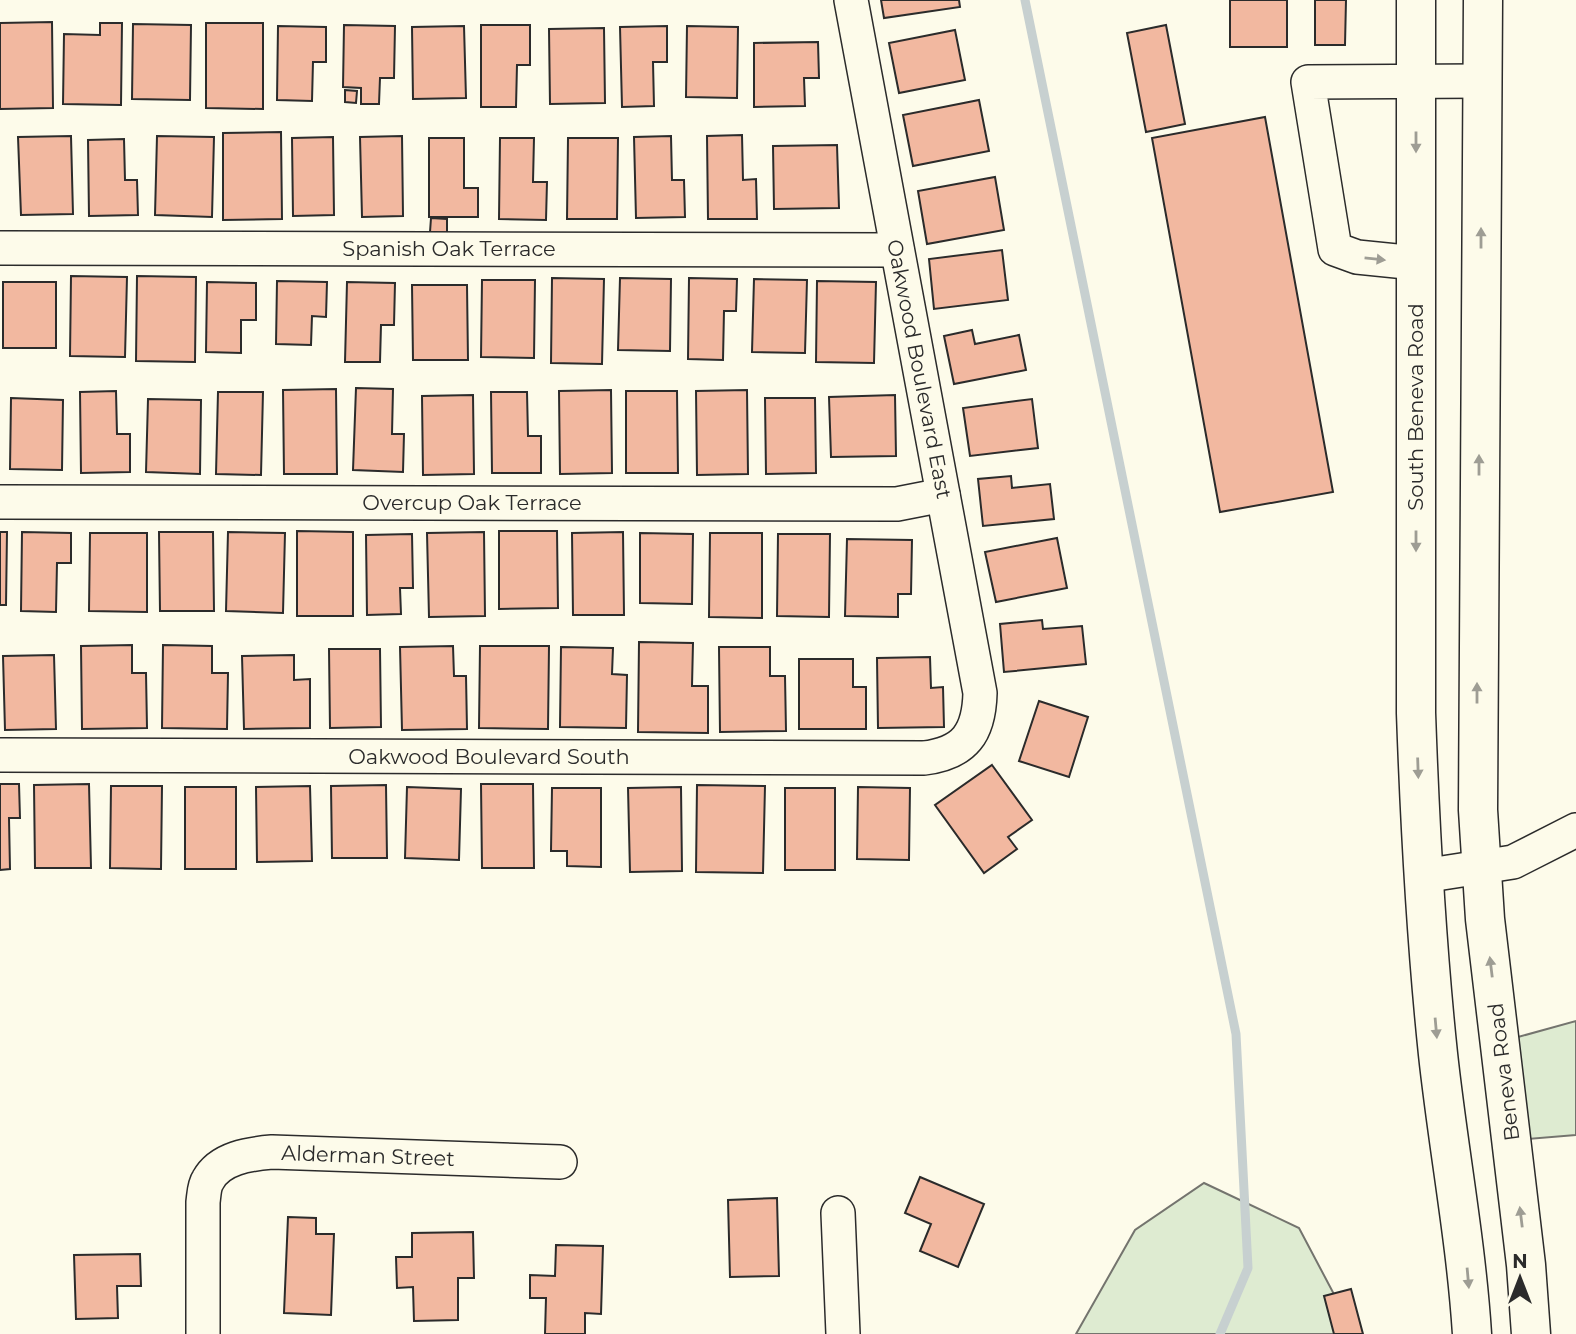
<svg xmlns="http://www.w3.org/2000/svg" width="1576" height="1334" font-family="Montserrat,sans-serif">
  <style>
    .green { fill: #deebd1; stroke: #74746e; stroke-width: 2 }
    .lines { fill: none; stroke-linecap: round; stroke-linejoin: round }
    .stream { stroke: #c7d0d0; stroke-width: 9 }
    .building { fill: #f2b8a0; stroke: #2b2b2b; stroke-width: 2 }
    .minor-casing { stroke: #2b2b2b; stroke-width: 36 }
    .major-casing { stroke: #2b2b2b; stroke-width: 41 }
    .minor { stroke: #fdfbea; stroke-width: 33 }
    .major { stroke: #fdfbea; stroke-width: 38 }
    .oneway { fill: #9e9d94 }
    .labels { text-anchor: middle; stroke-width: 5; stroke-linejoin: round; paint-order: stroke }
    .street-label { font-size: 21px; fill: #2b2b2b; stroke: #fdfbea }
  </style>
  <rect width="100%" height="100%" fill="#fdfbea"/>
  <g class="green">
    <polygon points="1576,1021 1576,1135 1528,1139 1518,1037"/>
    <polygon points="1204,1183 1299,1228 1355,1334 1076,1334 1135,1230"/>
  </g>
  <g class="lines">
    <polyline class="stream" points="1025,0 1236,1034 1248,1268 1220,1334"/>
  </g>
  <g class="building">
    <polygon points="881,0 959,0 960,7 884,18"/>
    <rect x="1230" y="0" width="57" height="47"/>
    <polygon points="1315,0 1346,0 1345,45 1315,45"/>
    <polygon points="52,22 53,108 0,109 0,23"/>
    <polygon points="100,23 122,23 121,105 63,104 64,34 100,35"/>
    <polygon points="206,23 263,23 263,109 206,108"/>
    <polygon points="133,24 191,25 190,100 132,99"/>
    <polygon points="344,25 395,26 394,78 380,78 379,104 361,104 361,88 343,87"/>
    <polygon points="481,25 530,25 530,65 517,65 516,107 481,107"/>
    <polygon points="1166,25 1185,124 1146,132 1127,33"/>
    <polygon points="278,26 326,27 326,62 313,62 312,101 277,100"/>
    <polygon points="464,26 466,98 413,99 412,27"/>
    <polygon points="667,26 667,62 653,62 654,106 622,107 620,27"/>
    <polygon points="687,26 738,27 737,98 686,97"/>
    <polygon points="604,28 605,103 550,104 549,29"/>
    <polygon points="955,30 965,80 899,93 889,43"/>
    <polygon points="818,42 819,78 804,78 805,106 754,107 754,43"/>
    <polygon points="345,90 357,91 356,103 345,102"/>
    <polygon points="979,100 989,151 913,166 903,115"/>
    <polygon points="1265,117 1333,492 1220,512 1152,138"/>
    <polygon points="281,132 282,219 223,220 223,133"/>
    <polygon points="742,135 743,180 756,179 757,219 708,219 707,136"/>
    <polygon points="71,136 73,214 21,215 18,137"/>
    <polygon points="157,136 214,137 212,217 155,215"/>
    <polygon points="402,136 403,216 362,217 360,137"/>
    <polygon points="671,136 672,180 684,180 685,217 636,218 634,137"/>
    <polygon points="333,137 334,215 293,216 292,138"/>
    <polygon points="429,138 464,138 464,188 478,188 478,217 429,217"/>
    <polygon points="500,138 534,138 533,182 547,182 546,220 499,219"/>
    <polygon points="568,138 618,138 617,219 567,219"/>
    <polygon points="124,139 125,180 137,180 138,215 89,216 88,140"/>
    <polygon points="837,145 839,208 774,209 773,146"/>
    <polygon points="995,177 1004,230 927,244 918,191"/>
    <polygon points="431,218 447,219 447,233 430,232"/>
    <polygon points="1002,250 1008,300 934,309 929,259"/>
    <polygon points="71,276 127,277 125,357 70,356"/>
    <polygon points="137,276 196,277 195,362 136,361"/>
    <polygon points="552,278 604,279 602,364 551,363"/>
    <polygon points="620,278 671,279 670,351 618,350"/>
    <polygon points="689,278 737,279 736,311 724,311 723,360 688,359"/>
    <polygon points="754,279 807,280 805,353 752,352"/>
    <polygon points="482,280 535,280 534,358 481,357"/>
    <polygon points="277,281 327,282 326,317 312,316 311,345 276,344"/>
    <polygon points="817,281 876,282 874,363 816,362"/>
    <rect x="3" y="282" width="53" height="66"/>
    <polygon points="207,282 256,283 256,320 241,320 241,353 206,352"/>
    <polygon points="347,282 395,283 394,325 381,325 380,362 345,362"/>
    <polygon points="412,285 467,285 468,360 413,360"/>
    <polygon points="972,330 975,344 1019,335 1026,370 954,384 944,336"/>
    <polygon points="356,388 393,389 392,434 404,434 403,472 353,470"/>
    <polygon points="336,389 337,474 284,474 283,390"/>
    <polygon points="611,390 612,473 560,474 559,391"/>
    <polygon points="747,390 748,474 697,475 696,391"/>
    <polygon points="116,391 117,434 130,434 130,472 81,473 80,392"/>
    <polygon points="626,391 677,391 678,473 626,473"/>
    <polygon points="218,392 263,392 261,475 216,474"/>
    <polygon points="491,392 527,392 528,436 541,436 541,473 492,473"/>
    <polygon points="473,395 474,474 423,475 422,396"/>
    <polygon points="895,395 896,456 831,457 829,397"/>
    <polygon points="11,398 63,400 62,470 10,469"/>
    <polygon points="765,398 815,398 816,473 766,474"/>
    <polygon points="148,399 201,400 200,474 146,472"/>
    <polygon points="1032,399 1038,448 970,456 963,408"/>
    <polygon points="1011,476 1012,488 1050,484 1054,519 983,526 978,479"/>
    <polygon points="297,531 353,532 353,616 297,616"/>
    <polygon points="499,531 557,531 558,608 499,609"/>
    <polygon points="0,532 7,532 6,605 0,605"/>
    <polygon points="22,532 71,533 71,563 57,563 56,612 21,611"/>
    <polygon points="159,532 213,532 214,611 160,611"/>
    <polygon points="228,532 285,533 283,613 226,611"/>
    <polygon points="484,532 485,616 429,617 427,533"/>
    <polygon points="623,532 624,615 573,615 572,533"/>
    <polygon points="90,533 147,533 147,612 89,611"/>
    <polygon points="640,533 693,534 692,604 640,603"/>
    <polygon points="710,533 762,533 762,618 709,617"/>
    <polygon points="412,534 413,588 400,588 401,614 367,615 366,535"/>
    <polygon points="778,534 830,534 829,617 777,616"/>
    <polygon points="1057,538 1067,588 996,602 985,552"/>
    <polygon points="847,539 912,540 911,594 898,594 898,617 845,616"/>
    <polygon points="1042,620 1043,629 1082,626 1086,664 1004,672 1000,624"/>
    <polygon points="639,642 693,643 692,686 708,686 708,733 638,732"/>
    <polygon points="132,645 132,673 146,673 147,728 82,729 81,646"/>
    <polygon points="163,645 212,646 212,673 228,673 227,729 162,728"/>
    <polygon points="453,646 454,676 466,676 467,729 402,730 400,647"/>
    <polygon points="480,646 549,646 548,729 479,728"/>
    <polygon points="561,647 613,648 612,674 627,675 626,728 560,727"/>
    <polygon points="719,647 770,647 770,676 785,676 786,731 720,732"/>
    <polygon points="329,649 380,649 381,727 330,728"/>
    <polygon points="54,655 56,729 5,730 3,656"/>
    <polygon points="294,655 294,680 310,679 310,728 244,729 242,656"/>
    <polygon points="930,657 931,688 943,687 944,727 878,728 877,658"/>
    <polygon points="799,659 853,659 853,687 866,687 866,729 799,729"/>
    <polygon points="1039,701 1088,717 1069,777 1019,761"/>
    <polygon points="992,765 1032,820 1008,837 1017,849 984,873 935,805"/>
    <polygon points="0,784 19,784 20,818 9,818 10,869 0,870"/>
    <polygon points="89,784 91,868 35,868 34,785"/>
    <polygon points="481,784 533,784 534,868 482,868"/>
    <polygon points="386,785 387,858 332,858 331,786"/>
    <polygon points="697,785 765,786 763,873 696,872"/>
    <polygon points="111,786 162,786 161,869 110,868"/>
    <polygon points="310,786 312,861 257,862 256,787"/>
    <rect x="185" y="787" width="51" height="82"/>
    <polygon points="407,787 461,789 459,860 405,858"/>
    <polygon points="681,787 682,871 630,872 628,788"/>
    <polygon points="858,787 910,788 909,860 857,859"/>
    <polygon points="552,788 601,788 601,867 567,866 567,851 551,851"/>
    <rect x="785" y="788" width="50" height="82"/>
    <polygon points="920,1177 984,1204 958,1267 920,1251 931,1224 905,1213"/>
    <polygon points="777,1198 779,1276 730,1277 728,1200"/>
    <polygon points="288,1217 316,1218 316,1234 334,1234 331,1315 284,1313"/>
    <polygon points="473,1232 474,1278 458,1278 458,1320 414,1321 413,1287 397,1288 396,1257 412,1257 412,1233"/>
    <polygon points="556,1245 603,1246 601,1314 585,1313 585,1334 545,1334 546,1298 530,1298 530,1275 555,1276"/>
    <polygon points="140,1254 141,1286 117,1286 118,1318 76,1319 74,1255"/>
    <polygon points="1351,1289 1363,1334 1334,1334 1324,1296"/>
  </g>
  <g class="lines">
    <g class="minor-casing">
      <g id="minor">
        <polyline points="0,248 897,250"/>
        <polyline points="1416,263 1357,257 1335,249 1308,82 1482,81"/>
        <polyline points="0,502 897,504 943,495"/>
        <path d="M0,755L924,758C965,753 979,733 980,693L851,0"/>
        <polyline points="1423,876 1513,862 1576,830"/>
        <polyline points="838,1213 843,1334"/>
        <path d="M203,1334V1202C204,1195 204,1186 208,1180C220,1158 249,1154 272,1152L560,1162"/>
      </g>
    </g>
    <g class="major-casing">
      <g id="major">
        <path d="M1416,0V713C1420,827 1426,940 1438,1054C1448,1147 1466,1240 1472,1334"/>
        <polyline points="1483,0 1478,810 1485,919 1526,1265 1531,1334"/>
      </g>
    </g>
    <use href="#minor" class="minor"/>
    <use href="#major" class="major"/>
  </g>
  <defs><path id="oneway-solid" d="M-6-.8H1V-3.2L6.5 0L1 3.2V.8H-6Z" transform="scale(1.75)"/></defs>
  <g class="oneway">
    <use href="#oneway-solid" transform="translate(1416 142) rotate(90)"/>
    <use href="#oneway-solid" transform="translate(1481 238) rotate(-90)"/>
    <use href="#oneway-solid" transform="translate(1375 259) rotate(6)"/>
    <use href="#oneway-solid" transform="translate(1479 465) rotate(-90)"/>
    <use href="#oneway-solid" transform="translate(1416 541) rotate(90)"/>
    <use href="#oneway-solid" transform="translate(1477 693) rotate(-90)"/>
    <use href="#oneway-solid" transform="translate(1418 768) rotate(88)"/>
    <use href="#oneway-solid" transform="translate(1491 967) rotate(-97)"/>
    <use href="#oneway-solid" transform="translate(1436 1028) rotate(85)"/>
    <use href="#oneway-solid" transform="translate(1521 1217) rotate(-97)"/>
    <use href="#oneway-solid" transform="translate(1468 1278) rotate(85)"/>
  </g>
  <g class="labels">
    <g class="street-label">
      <text x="449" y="256">Spanish Oak Terrace</text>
      <text transform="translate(919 369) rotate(79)" y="7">Oakwood Boulevard East</text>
      <text transform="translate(1416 407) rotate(-90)" y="7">South Beneva Road</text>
      <text x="472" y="510">Overcup Oak Terrace</text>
      <text x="489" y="764">Oakwood Boulevard South</text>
      <text transform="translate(1504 1072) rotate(-97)" y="7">Beneva Road</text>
      <text transform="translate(368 1156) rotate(2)" y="7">Alderman Street</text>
    </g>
  </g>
  <g transform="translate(1520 1278)" stroke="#fdfbea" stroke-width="5" paint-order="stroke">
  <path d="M0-5L12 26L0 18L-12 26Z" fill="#2b2b2b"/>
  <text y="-10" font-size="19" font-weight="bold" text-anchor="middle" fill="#2b2b2b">N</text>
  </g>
</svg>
